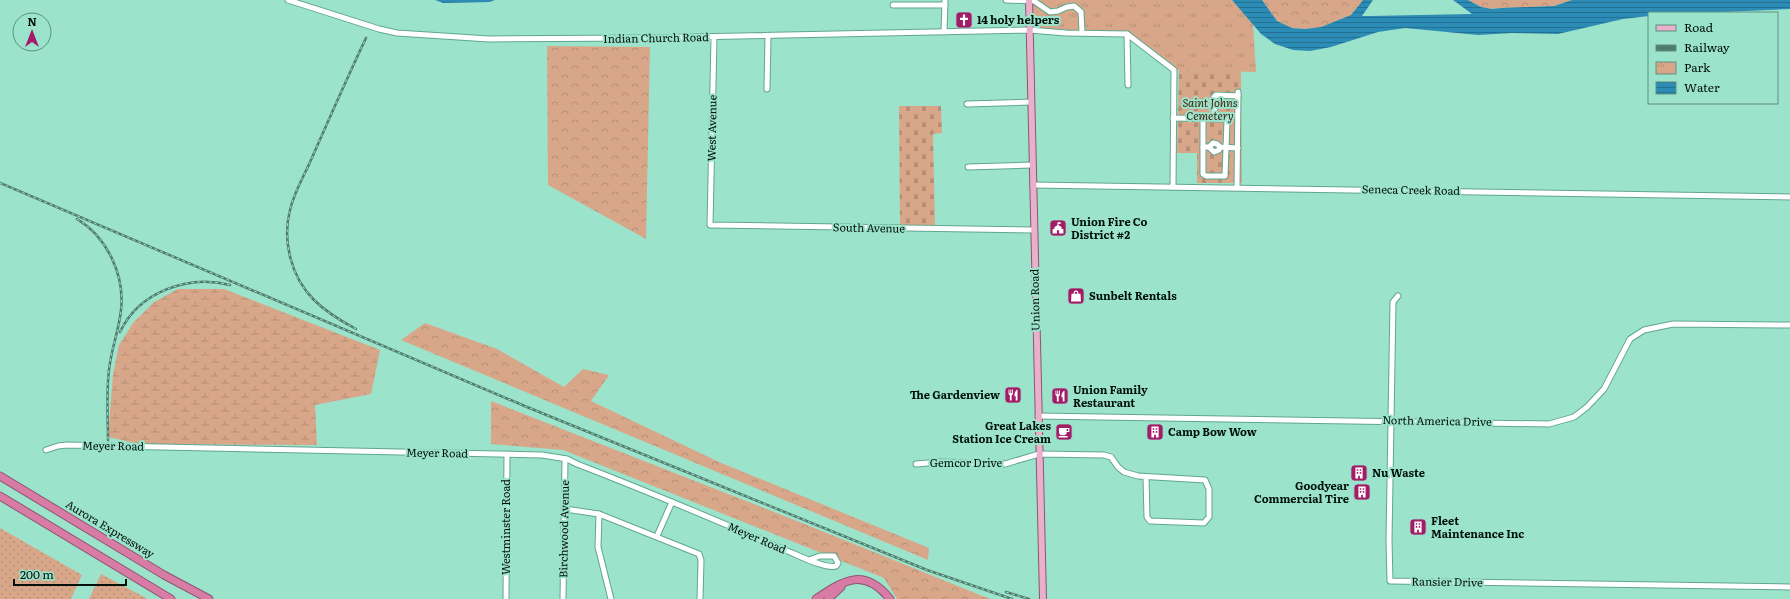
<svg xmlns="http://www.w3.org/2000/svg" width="1790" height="599" font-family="Literata,serif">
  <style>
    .grass { fill: url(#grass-dots) }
    .forest { fill: url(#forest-crowns) }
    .wetland { fill: url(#wetland-marsh) }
    .cemetery { fill: url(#cemetery-stones) }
    .park { fill: url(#park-tufts) }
    .water { fill: url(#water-rules) }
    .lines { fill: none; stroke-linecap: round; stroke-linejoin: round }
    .minor-casing { stroke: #60a690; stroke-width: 7 }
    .major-casing { stroke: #8c566f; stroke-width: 8 }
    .highway-casing { stroke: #8c566f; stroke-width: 9 }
    .minor { stroke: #fff; stroke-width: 5 }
    .major { stroke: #e8b0ca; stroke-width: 6 }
    .highway { stroke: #d87ca6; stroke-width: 7 }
    .rail-casing { stroke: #4f7b6c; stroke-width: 2.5 }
    .rail { stroke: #9ce3cc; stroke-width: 1; stroke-dasharray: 3; stroke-linecap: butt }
    .labels { text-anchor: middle; stroke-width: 4; stroke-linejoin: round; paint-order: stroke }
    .poi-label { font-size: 11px; font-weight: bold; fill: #00100a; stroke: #9ce3cc; text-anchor: start }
    .street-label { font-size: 11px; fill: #00100a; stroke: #9ce3cc }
    .park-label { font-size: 11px; font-style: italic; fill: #3f220e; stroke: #9ce3cc }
  </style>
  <defs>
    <pattern id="grass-dots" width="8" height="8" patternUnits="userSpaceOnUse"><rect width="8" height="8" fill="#d8a78a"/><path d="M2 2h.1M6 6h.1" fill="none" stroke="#b88f76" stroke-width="1.8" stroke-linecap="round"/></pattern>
    <pattern id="forest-crowns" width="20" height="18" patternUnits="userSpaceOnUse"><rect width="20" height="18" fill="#d8a78a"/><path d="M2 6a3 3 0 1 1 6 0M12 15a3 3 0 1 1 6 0" fill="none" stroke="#b88f76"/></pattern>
    <pattern id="wetland-marsh" width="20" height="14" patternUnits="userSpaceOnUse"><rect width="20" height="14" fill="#d8a78a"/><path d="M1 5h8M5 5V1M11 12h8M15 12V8" fill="none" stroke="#b88f76"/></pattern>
    <pattern id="cemetery-stones" width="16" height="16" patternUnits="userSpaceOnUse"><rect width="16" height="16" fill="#d8a78a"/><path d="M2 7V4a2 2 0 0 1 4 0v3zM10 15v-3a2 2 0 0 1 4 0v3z" fill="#b88f76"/></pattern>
    <pattern id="park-tufts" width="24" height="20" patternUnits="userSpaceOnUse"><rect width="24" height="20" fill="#d8a78a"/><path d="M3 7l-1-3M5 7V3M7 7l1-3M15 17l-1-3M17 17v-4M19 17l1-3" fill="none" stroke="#b88f76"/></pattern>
    <pattern id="water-rules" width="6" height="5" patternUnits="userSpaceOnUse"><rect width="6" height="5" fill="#2c8cb6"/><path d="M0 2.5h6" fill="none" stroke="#237192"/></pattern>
  </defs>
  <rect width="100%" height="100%" fill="#9ce3cc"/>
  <g class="grass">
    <polygon points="0,528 82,575 71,599 0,599"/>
    <polygon points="101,574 148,599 89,599"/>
  </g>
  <g class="forest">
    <polygon points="1262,0 1363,0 1351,15 1321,27 1305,29 1292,28 1277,21"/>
    <polygon points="1468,0 1572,0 1554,6 1501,8 1492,9 1481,7"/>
    <polygon points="547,46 650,47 646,239 548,185"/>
    <polygon points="425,323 497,349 564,387 583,369 609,375 591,401 719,462 929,548 928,560 401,340"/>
    <polygon points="491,401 797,521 990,599 897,599 884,578 563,450 491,444"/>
  </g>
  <polygon class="wetland" points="178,289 224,289 380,350 371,394 315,405 317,445 139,444 108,437 113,374 119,345 133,323 154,302"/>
  <g class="cemetery">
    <polygon points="1179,70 1241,71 1242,183 1197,183 1197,153 1177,153"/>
    <polygon points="899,106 941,106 942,133 933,134 935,225 900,225"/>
  </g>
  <polygon class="park" points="1029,0 1232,0 1253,24 1256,72 1174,70 1127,34 1029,30"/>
  <g class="water">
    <polygon points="435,0 495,0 490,2 443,3"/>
    <polygon points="1232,0 1262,0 1277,21 1292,28 1305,29 1321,27 1351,15 1363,0 1373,0 1362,16 1370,16 1472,14 1453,0 1468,0 1481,7 1492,9 1501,8 1554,6 1572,0 1790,0 1790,9 1699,13 1649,13 1649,16 1623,19 1558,34 1512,33 1478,35 1405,28 1378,32 1331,47 1310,51 1293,50 1275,44 1261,34"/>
  </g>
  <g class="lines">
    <g class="minor-casing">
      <g id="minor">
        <polyline points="288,0 379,29 397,33 489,39 640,38 1029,30 1066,33 1127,34 1174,70 1173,187"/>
        <polyline points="1006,0 1034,1 1050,12 1058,11 1067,7 1074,6 1081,12 1082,33"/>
        <polyline points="893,5 945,5"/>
        <polyline points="944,32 945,0"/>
        <polyline points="1127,34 1128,85"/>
        <polyline points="714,37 710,225 1034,230"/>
        <polyline points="767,89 768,36"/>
        <polyline points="967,104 1031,102"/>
        <polyline points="1173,118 1224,119 1227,120 1225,176 1206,176 1203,174 1203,118"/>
        <polyline points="1215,118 1214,97 1216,95 1238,96"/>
        <polyline points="1203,147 1209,147 1213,143 1217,144 1220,147 1238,148"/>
        <polyline points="1209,147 1214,152 1219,150 1220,147"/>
        <polyline points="968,167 1032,165"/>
        <polyline points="1033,185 1790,197"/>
        <polyline points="1237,188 1238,92"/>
        <polyline points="1398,296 1393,302 1389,540 1390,581 1790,587"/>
        <polyline points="1038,416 1549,424 1574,417 1587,407 1604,389 1630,339 1644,330 1673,324 1790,325"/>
        <path d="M46,450L58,446L67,445L542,455L567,459L577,464C647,491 716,520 785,550C796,554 826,570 836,566L838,563L834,556H820L809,560"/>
        <polyline points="916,464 940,462 1005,464 1039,454 1104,455 1111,457 1118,467 1124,472 1138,476 1205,480 1209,489 1209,517 1204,523 1150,521 1147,517 1146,477"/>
        <polyline points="565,509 599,514 699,554 701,560 700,599"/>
        <polyline points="599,514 598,547 611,599"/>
        <polyline points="657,536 672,502"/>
        <polyline points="506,599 507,454"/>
        <polyline points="563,599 565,459"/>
      </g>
    </g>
    <g class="major-casing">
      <polyline id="major" points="1029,0 1043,599"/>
    </g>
    <g class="highway-casing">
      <g id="highway">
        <polyline points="0,476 164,575 209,599"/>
        <polyline points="0,496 171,599"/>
        <path d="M816,599C844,580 864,567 890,599"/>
        <polyline points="828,599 841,587"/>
      </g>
    </g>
    <use href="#minor" class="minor"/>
    <use href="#major" class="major"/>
    <use href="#highway" class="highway"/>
    <g class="rail-casing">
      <g id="rail">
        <polyline points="0,183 527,407 927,570 1012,599"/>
        <path d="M77,219C107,237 125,275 121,310C119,330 111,350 109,370C106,393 108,417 108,440"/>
        <path d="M356,329C341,321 326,312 314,300C291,277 282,241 290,210C294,192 304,176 311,160C329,119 347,78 366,38"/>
        <path d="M120,332C139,292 188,274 230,285"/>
        <polyline points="1006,592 1029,599"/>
      </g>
    </g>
    <use href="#rail" class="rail"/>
  </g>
  <defs>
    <g id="church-square" transform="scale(0.9)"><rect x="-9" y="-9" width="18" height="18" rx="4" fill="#a31c68" stroke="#9ce3cc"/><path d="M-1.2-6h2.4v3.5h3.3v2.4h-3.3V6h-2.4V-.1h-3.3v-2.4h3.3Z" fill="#fff"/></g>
    <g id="civic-square" transform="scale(0.9)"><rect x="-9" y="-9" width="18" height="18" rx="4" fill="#a31c68" stroke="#9ce3cc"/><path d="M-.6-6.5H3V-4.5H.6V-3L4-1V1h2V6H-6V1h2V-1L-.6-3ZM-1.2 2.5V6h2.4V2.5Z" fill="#fff"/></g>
    <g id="shop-square" transform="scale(0.9)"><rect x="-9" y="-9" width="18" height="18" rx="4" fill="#a31c68" stroke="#9ce3cc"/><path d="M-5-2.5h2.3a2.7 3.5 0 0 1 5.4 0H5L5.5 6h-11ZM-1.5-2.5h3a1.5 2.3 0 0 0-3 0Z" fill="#fff"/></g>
    <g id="restaurant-square" transform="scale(0.9)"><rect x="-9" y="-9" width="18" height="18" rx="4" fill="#a31c68" stroke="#9ce3cc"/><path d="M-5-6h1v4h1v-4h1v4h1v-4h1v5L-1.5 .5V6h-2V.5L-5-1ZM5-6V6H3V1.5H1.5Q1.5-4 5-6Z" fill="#fff"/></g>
    <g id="cafe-square" transform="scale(0.9)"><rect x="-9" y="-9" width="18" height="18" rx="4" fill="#a31c68" stroke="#9ce3cc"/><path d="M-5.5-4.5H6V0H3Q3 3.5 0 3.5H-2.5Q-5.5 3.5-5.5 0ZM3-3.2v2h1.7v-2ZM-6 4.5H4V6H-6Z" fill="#fff"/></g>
    <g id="building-square" transform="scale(0.9)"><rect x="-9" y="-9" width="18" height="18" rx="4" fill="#a31c68" stroke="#9ce3cc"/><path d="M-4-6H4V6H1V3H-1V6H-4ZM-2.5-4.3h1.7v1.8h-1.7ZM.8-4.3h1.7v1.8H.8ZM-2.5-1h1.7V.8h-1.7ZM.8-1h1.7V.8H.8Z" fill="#fff"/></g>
  </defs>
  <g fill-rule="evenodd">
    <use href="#church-square" x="964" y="20"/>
    <use href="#civic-square" x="1058" y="228"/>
    <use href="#shop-square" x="1076" y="296"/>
    <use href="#restaurant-square" x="1013" y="395"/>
    <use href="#restaurant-square" x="1060" y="396"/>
    <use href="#cafe-square" x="1064" y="432"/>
    <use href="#building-square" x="1155" y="432"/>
    <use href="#building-square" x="1359" y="473"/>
    <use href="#building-square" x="1362" y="492"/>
    <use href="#building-square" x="1418" y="527"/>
  </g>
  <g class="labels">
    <g class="poi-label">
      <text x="977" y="24">14 holy helpers</text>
      <text x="1071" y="226">Union Fire Co<tspan x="1071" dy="13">District #2</tspan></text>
      <text x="1089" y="300">Sunbelt Rentals</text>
      <text x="1073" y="394">Union Family<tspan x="1073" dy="13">Restaurant</tspan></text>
      <text x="1000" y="399" text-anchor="end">The Gardenview</text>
      <text x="1051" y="430" text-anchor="end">Great Lakes<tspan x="1051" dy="13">Station Ice Cream</tspan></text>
      <text x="1168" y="436">Camp Bow Wow</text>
      <text x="1372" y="477">Nu Waste</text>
      <text x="1349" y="490" text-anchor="end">Goodyear<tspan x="1349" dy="13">Commercial Tire</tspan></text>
      <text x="1431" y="525">Fleet<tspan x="1431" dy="13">Maintenance Inc</tspan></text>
    </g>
    <g class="street-label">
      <text transform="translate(656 38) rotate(-1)" y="4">Indian Church Road</text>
      <text transform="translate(712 128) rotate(-89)" y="4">West Avenue</text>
      <text transform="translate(1411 190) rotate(1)" y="4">Seneca Creek Road</text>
      <text transform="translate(869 228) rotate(1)" y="4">South Avenue</text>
      <text transform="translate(1035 300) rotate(-91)" y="4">Union Road</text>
      <text transform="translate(1437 421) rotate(1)" y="4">North America Drive</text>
      <text transform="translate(113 446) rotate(1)" y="4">Meyer Road</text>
      <text transform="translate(437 453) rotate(1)" y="4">Meyer Road</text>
      <text x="966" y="467">Gemcor Drive</text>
      <text transform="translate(506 527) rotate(-90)" y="4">Westminster Road</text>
      <text transform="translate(110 529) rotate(31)" y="4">Aurora Expressway</text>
      <text transform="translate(564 529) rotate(-89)" y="4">Birchwood Avenue</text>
      <text transform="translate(757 538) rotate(23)" y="4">Meyer Road</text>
      <text transform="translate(1447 582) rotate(1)" y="4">Ransier Drive</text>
    </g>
    <g class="park-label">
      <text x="1210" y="107">Saint Johns<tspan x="1210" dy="13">Cemetery</tspan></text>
    </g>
  </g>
  <rect x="1648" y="12" width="130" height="92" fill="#9ce3cc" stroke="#5e8f7e"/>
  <rect x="1656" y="25" width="20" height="6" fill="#e8b0ca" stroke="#5e8f7e"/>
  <text x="1684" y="32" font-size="12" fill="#00100a">Road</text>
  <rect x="1656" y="45" width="20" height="6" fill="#4f7b6c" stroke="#5e8f7e"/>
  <text x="1684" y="52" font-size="12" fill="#00100a">Railway</text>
  <rect x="1656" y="62" width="20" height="12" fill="url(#park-tufts)" stroke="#5e8f7e"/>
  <text x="1684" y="72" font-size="12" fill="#00100a">Park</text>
  <rect x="1656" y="82" width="20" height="12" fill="url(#water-rules)" stroke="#5e8f7e"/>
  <text x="1684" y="92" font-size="12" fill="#00100a">Water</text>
  <g transform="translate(32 32)"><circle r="19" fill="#9ce3cc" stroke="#5e8f7e"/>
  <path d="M0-3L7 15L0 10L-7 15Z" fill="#a31c68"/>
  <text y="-6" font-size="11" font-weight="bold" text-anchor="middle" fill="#00100a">N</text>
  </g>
  <path d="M14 579v6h112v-6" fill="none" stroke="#00100a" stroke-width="2"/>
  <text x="20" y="579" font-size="12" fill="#00100a" stroke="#9ce3cc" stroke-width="3" paint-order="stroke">200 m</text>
</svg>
